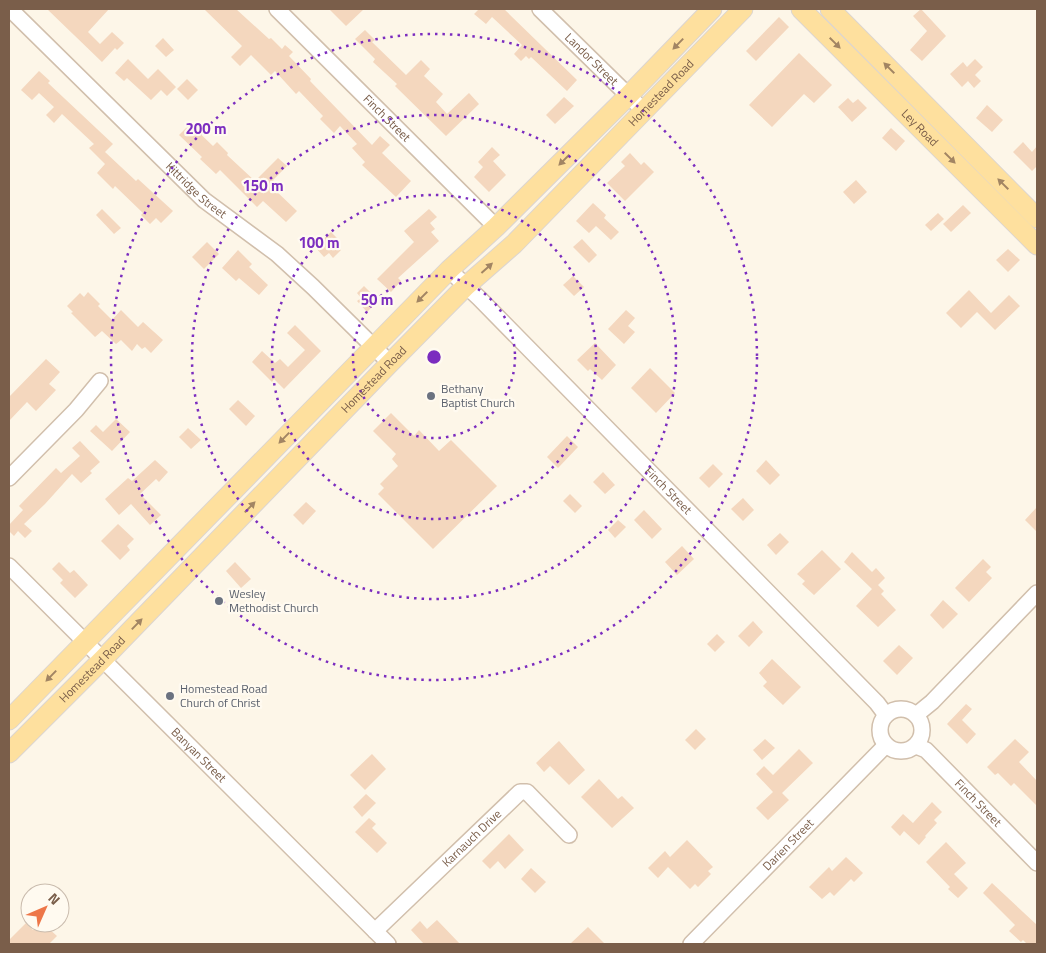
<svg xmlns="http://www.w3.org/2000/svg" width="1046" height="953" font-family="'Titillium Web',sans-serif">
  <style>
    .building { fill: #f4d7be }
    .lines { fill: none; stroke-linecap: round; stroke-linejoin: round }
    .minor-casing { stroke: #d1bfac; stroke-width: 18 }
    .major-casing { stroke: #dcd5d0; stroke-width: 21 }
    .minor { stroke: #fff; stroke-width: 15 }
    .major { stroke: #fee09e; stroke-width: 19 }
    .oneway { fill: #a28563 }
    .ring { fill: none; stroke: #7b2cbf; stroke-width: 2.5; stroke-dasharray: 2.5 5 }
    .worship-dot { fill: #6b7280; stroke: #fffaf0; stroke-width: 2 }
    .labels { text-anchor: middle; stroke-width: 4.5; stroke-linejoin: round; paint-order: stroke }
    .street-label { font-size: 12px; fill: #7a5e4a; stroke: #fffaf0 }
    .worship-label { font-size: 12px; fill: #5b616d; stroke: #fffaf0; text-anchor: start }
    .centre { fill: #7b2cbf; stroke: #fffaf0; stroke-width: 2.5 }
    .ring-label { font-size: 15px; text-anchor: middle; font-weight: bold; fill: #7b2cbf; stroke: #fffaf0; stroke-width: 4.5; stroke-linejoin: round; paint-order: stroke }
  </style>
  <rect width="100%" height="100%" fill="#fdf6e8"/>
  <g class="building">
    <polygon points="47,9 109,9 88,32 100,44 112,32 124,43 117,50 115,48 102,62"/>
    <polygon points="204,9 236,9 269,39 271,38 282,49 285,45 293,52 289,56 311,79 310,81 372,145 380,136 390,145 382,153 411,181 396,197 362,165 365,162 352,148 357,144 340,126 334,133 320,119 323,116 299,91 296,94 275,71 271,75 251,55 240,66 231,57 242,46"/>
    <polygon points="329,9 364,9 346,26"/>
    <polygon points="479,9 504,9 577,80 567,91 531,57 529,59 526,56 521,61 514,54 522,45 492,17 486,24 474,14"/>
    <polygon points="921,9 946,36 922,61 910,50 927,31 913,16"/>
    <polygon points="779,17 789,27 756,61 746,51"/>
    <polygon points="365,30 375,40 372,42 406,75 421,60 430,69 424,76 443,94 436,102 447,114 469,93 479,104 446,136 395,86 397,84 373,62 375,59 355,39"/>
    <polygon points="163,38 174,50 166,57 155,46"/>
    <polygon points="799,53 832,85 814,103 804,94 772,127 749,105"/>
    <polygon points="128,59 148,79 158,69 176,87 167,96 161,90 151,100 127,78 124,81 115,73"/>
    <polygon points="975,59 983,67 975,75 981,81 974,88 968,81 962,87 950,74 963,62 967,67"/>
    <polygon points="39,71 50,81 48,83 113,144 105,152 136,181 138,179 173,211 161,223 156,218 150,224 141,215 143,213 115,186 113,189 97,173 105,164 89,148 94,144 62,114 54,123 46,115 54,107 39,93 32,100 21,90"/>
    <polygon points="187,79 198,90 188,100 177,89"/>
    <polygon points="564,97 574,106 555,124 546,115"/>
    <polygon points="848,98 853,103 858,99 867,108 852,122 838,107"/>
    <polygon points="987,105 1003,120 992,132 976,118"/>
    <polygon points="190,124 213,146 217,142 228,153 227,155 255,181 278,158 287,166 273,180 278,185 274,189 297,211 286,222 263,201 257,207 220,170 216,174 200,159 202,157 179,135"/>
    <polygon points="891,128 905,141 896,151 882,138"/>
    <polygon points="1023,142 1032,152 1037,146 1037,166 1032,171 1013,152"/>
    <polygon points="492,147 500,155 493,161 506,175 489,192 474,177 483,167 478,162"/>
    <polygon points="630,153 641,165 644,162 654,172 625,201 607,183 625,166 621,162"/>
    <polygon points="856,180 867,192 854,204 843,192"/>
    <polygon points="593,203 606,215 604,218 619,232 611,240 596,226 589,233 576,221"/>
    <polygon points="963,205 971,213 951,232 943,224"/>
    <polygon points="102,209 121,228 114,234 96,215"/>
    <polygon points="429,209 437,217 430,223 435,229 431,232 439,241 398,278 401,281 391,292 377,279 414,242 404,231"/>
    <polygon points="938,213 944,219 931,231 925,225"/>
    <polygon points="331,232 340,241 336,245 341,250 333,258 329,253 324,257 315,247"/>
    <polygon points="582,239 597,255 589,263 573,247"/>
    <polygon points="207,242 219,254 204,269 192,257"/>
    <polygon points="1008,249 1020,260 1008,272 996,260"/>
    <polygon points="238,250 252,264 249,267 268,285 259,295 239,278 236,281 222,268"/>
    <polygon points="573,276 584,287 574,296 563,285"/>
    <polygon points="364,286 372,294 369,296 376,303 367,312 357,301 361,298 357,293"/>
    <polygon points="969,290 991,313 1009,295 1020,306 995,330 977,312 961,328 946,313"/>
    <polygon points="88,292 100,304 98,306 112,320 121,310 138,327 143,322 163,340 151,353 145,347 142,349 137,344 132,351 121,340 116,344 102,331 95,337 71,313 73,312 67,306 80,293 84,297"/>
    <polygon points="626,310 635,318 628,326 635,332 624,344 608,329"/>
    <polygon points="295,325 321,351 284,389 274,379 272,382 252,362 262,351 275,363 280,359 288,367 305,350 287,333"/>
    <polygon points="595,343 616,365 602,380 590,369 588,371 577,360"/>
    <polygon points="46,359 60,372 49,384 56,390 36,411 27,402 9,421 9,397"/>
    <polygon points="650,368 675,393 656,413 631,388"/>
    <polygon points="238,400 255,416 246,426 229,409"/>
    <polygon points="391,413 414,436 419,430 439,451 451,440 497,486 433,549 378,494 384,488 380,484 398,466 392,459 396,454 373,431"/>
    <polygon points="116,419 130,432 112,451 90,431 96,425 103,432"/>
    <polygon points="188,428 201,440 191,449 179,437"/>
    <polygon points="567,436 578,447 558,468 547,457"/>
    <polygon points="80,441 100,462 90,471 92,473 81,483 72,474 45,504 24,524 32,531 25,538 18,531 14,536 9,531 9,525 23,510 19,506 56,468 61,473 80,456 72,448"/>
    <polygon points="155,460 168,472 159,482 156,479 140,494 161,515 150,525 131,504 119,515 105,499 128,478 132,481"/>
    <polygon points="766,460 780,475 770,485 756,471"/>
    <polygon points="713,464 723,474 709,488 699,478"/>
    <polygon points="603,472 615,485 605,494 593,482"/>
    <polygon points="570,494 582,506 575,513 563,501"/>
    <polygon points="743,498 754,510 743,521 731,509"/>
    <polygon points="306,502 316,511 303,525 293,515"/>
    <polygon points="1037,507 1037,532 1025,520"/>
    <polygon points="644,510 662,529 652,539 634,520"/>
    <polygon points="618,520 626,527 615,538 608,530"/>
    <polygon points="118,524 134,539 127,546 130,550 120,560 101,541"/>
    <polygon points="780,533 789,542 776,555 767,545"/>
    <polygon points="682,546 694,559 677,575 665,562"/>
    <polygon points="822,550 841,569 814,595 802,584 805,581 797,574"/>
    <polygon points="852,552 872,572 876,568 885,578 878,585 884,591 881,594 896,610 878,627 856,606 872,589 844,562"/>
    <polygon points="983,559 991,567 986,572 992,578 969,602 955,588"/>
    <polygon points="59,562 70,573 74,570 88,585 75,598 60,583 63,580 52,569"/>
    <polygon points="235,562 251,579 241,588 226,571"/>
    <polygon points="943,600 958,614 943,629 930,615"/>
    <polygon points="753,621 763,632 749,647 738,636"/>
    <polygon points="717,634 725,642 715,652 707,644"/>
    <polygon points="899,645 913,658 897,675 883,661"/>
    <polygon points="772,659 801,687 783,705 763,686 767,682 759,673"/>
    <polygon points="966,704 972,709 962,720 976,734 967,744 947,724"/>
    <polygon points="696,729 706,739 695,750 685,740"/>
    <polygon points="765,739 775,748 762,760 753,750"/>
    <polygon points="1015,739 1029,752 1019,762 1037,781 1037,806 1014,783 1011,786 998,773 995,775 987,767"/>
    <polygon points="559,741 585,770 569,785 550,766 544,772 536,763"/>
    <polygon points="799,749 813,763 782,793 789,800 768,820 756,808 773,792 756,774 764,766 773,775"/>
    <polygon points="372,754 386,769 365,790 350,775"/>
    <polygon points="599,779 618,799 622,796 634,808 612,828 581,797"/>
    <polygon points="366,794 376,803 362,817 353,807"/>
    <polygon points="932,802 942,812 934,820 937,823 925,836 926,837 919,845 904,831 900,836 891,827 903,814 913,823"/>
    <polygon points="369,818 376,824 372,828 387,843 377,853 355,832"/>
    <polygon points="509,834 524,850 505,869 498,861 490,869 482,861"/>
    <polygon points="687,840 713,867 708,871 711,874 698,887 695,884 690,889 668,867 658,878 648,868 665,851 670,857"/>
    <polygon points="946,842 966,863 954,874 968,888 958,898 948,889 950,887 926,862"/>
    <polygon points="846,857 863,873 854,882 851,879 834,896 830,892 822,899 809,887 829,867 832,871"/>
    <polygon points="531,868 546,882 535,893 521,879"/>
    <polygon points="992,883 1037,925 1037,944 1027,944 1023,940 1021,942 1009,931 1015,925 983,893"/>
    <polygon points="437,920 460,944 424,944 411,930 420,921 427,929"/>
    <polygon points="26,923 33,930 38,925 44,932 48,928 57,936 49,944 9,944 9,940"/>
    <polygon points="588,927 605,944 570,944"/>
  </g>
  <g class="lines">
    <g class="minor-casing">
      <g id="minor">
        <path id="s1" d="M10,9L204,200L277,254L313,287L390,363"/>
        <path id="s2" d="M277,9L496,227"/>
        <path id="s3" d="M540,9L643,110"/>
        <path id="s4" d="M449,270L479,298L877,703L886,715"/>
        <polyline points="9,478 76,410 100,381"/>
        <path id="s5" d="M9,566L388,944"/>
        <circle cx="901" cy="730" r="21"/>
        <polyline points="916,715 932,702 1037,593"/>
        <path id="s6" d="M916,746L926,750L1037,863"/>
        <path id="s7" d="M375,931L520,792H527L569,835"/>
        <path id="s8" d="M691,944L886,745"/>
      </g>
    </g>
    <g class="major-casing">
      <g id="major">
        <path id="s9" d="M801,9L1037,245"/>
        <polyline points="830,9 1037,218"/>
        <polyline points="9,720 449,270 496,227 628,96 712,9"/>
        <path id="s10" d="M9,753L103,659L390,363L466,286L514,244L743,9"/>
      </g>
    </g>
    <use href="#minor" class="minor"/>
    <use href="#major" class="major"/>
  </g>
  <defs><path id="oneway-solid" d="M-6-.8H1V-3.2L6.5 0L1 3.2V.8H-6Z" transform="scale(1.25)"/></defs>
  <g class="oneway">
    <use href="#oneway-solid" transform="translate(835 43) rotate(45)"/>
    <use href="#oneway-solid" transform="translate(678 44) rotate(134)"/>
    <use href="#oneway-solid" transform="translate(889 68) rotate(-135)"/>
    <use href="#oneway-solid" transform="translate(950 158) rotate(45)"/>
    <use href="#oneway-solid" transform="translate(564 160) rotate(135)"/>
    <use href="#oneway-solid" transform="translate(1003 184) rotate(-135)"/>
    <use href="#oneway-solid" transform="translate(487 268) rotate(-42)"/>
    <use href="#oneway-solid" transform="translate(422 297) rotate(135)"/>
    <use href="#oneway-solid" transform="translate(284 438) rotate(134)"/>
    <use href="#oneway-solid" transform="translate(250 507) rotate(-46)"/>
    <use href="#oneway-solid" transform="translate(137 624) rotate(-46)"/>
    <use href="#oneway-solid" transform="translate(51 676) rotate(134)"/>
  </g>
  <g class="ring">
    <circle cx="434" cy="357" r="81"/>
    <circle cx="434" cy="357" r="162"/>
    <circle cx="434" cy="357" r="242"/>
    <circle cx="434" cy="357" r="323"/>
  </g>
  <g class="worship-dot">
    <circle cx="431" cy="396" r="5"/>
    <circle cx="219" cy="601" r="5"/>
    <circle cx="170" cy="696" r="5"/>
  </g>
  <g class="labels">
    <g class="street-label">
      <text dy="4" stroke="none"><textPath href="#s3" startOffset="72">Landor Street</textPath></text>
      <text dy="4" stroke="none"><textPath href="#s10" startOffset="928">Homestead Road</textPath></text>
      <text dy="4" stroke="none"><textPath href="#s2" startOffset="155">Finch Street</textPath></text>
      <text dy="4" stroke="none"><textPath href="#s9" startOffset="168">Ley Road</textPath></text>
      <text dy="4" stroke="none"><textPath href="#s1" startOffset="260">Kittridge Street</textPath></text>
      <text dy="4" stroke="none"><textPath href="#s10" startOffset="522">Homestead Road</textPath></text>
      <text dy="4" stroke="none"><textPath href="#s4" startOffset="311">Finch Street</textPath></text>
      <text dy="4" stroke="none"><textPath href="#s10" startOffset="118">Homestead Road</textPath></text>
      <text dy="4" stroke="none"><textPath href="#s5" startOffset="268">Banyan Street</textPath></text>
      <text dy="4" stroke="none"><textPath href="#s6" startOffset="85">Finch Street</textPath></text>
      <text dy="4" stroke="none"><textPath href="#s7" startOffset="134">Karnauch Drive</textPath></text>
      <text dy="4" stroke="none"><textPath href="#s8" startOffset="139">Darien Street</textPath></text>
    </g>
    <g class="worship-label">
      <text x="441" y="393">Bethany<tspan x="441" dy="14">Baptist Church</tspan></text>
      <text x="229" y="598">Wesley<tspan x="229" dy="14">Methodist Church</tspan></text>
      <text x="180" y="693">Homestead Road<tspan x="180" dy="14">Church of Christ</tspan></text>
    </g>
  </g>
  <circle cx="434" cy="357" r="8" class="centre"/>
  <g class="ring-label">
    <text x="206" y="134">200 m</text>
    <text x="263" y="191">150 m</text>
    <text x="319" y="248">100 m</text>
    <text x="377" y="305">50 m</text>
  </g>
  <rect width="1046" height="953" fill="none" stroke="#7a5e4a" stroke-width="20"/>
  <g transform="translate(45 908) rotate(45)"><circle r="24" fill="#fffaf0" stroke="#cabcae"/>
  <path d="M0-4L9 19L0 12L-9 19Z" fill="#ed7648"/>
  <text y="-8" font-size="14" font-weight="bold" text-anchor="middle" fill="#7a5e4a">N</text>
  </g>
</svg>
